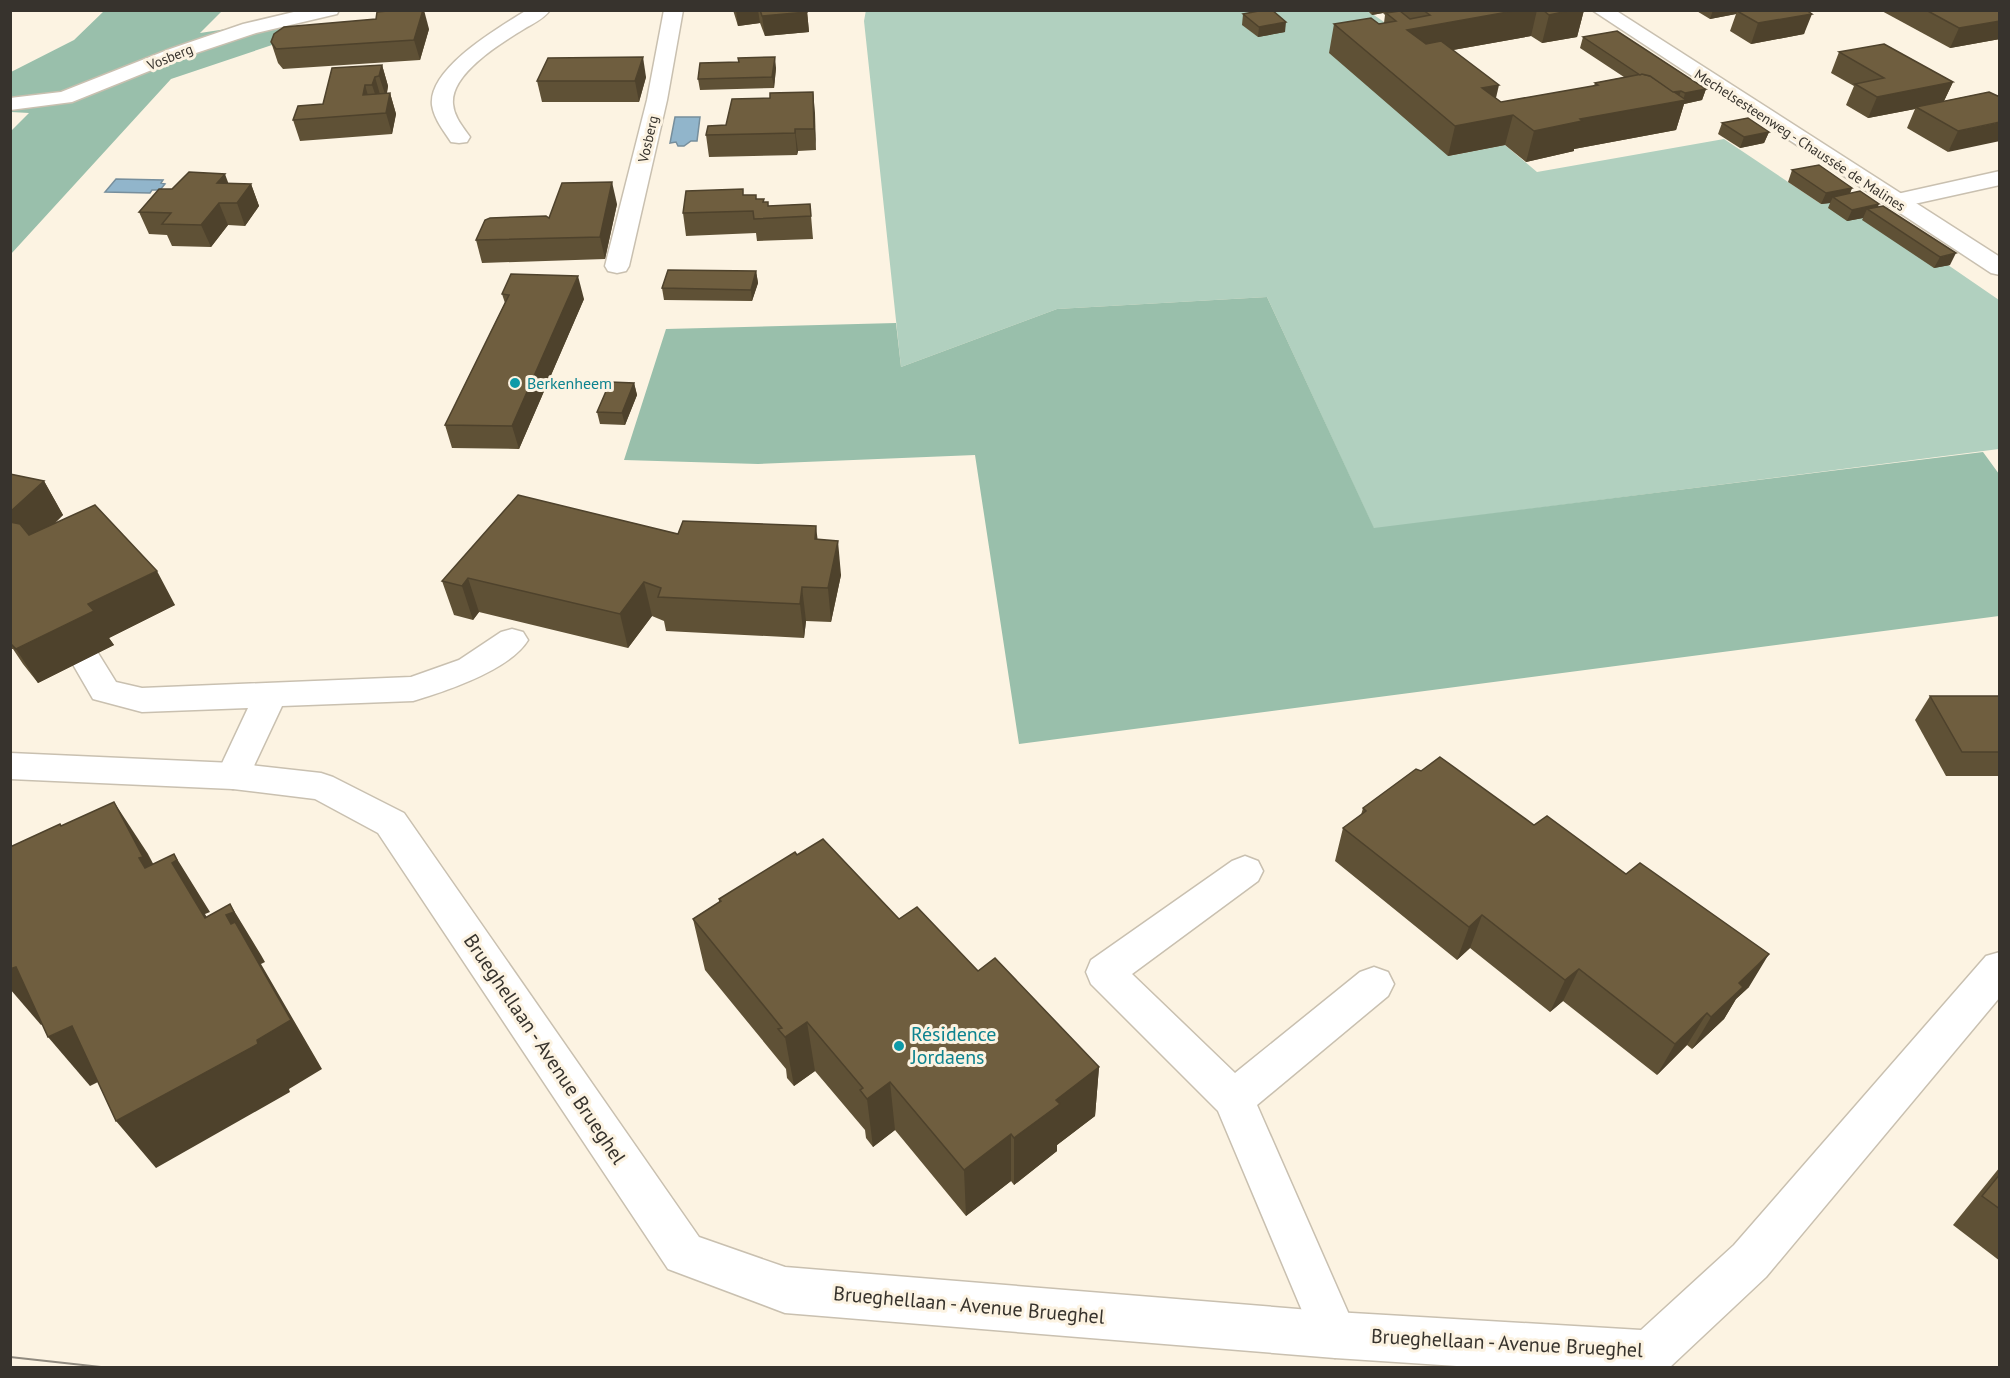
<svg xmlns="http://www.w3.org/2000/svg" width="2010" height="1378" font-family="'PT Sans',sans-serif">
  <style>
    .green { fill: #b1d0bf }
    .forest { fill: #99bfab }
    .water { fill: #91b5cb; stroke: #768e9c; stroke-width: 1.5 }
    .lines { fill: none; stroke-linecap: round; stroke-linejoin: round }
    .lane-casing { stroke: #c9c0b0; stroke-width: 3 }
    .street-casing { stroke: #c9c0b0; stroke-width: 3 }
    .secondary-casing { stroke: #c9c0b0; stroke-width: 3 }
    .lane { fill: #fff; fill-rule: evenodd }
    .street { fill: #fff; fill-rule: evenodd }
    .secondary { fill: #fff; fill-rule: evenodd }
    .tram { stroke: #908a7f; stroke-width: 2 }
    .wall { fill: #5f5136 }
    .shaded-wall { fill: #4e422c }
    .building { fill: #6f5e3f; stroke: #4e422c; stroke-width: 1.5 }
    .culture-dot { fill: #0f9aa8; stroke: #fcf3e2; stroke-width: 2 }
    .labels { text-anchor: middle; stroke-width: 6; stroke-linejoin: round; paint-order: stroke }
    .far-street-label { font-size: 14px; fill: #37332d; stroke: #fcf3e2 }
    .culture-label { font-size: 16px; fill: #0d838f; stroke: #fcf3e2; text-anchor: start }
    .near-culture-label { font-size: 20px; fill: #0d838f; stroke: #fcf3e2; text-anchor: start }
    .near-street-label { font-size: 20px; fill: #37332d; stroke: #fcf3e2 }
  </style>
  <rect width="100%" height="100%" fill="#fcf3e2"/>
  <polygon class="green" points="866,10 1368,11 1403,35 1448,156 1505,145 1537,172 1724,139 1821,204 1849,197 1999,300 1999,449 1374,529 1267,297 1057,309 901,367 864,21"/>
  <g class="forest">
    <polygon points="104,11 222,11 200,33 278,21 302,35 171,79 11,254 11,131 29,113 11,112 11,72 74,40"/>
    <polygon points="1267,297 1374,528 1983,452 1999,474 1999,616 1019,744 975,455 758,464 624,460 666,329 896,323 901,367 1057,309"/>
  </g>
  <g class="water">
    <polygon points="675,117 700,117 697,141 691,141 684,146 678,146 676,142 670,143"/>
    <polygon points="116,179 163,180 161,183 165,184 160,190 152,190 150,193 105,192"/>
  </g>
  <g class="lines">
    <g class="lane-casing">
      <g id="lane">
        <path d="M527,10H550C544,19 532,24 524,29C501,43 450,74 453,104C454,117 463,127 470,137L467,142L459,143L451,142C444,131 434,119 432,105C428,68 500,27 527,10Z"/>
        <polygon points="664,10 683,10 667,100 629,266 626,271 617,273 608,271 605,266 647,100"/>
        <path d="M512,629L523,632L528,640C510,670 446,691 413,701L282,706L245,785L233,789L221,785L216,776L248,708L142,712L93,699L71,661L76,653L87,650L98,653L116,682L142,688L411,677L459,660L501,632Z"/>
        <polygon points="1245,856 1258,861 1263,871 1258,881 1132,974 1235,1073 1360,972 1374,967 1388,972 1394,984 1388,996 1257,1105 1358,1335 1351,1351 1335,1358 1319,1351 1218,1111 1091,984 1086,972 1091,960 1232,861"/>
      </g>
    </g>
    <g class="street-casing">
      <g id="street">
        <polygon points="302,10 339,10 337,14 256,33 184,57 72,102 10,110 10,98 61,92 170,49 243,24"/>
        <polygon points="2000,171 2000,185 1896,208 1888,206 1885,201 1888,196"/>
        <polygon points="10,753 233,763 321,773 333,777 404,813 699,1237 785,1267 1335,1312 1641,1330 1734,1245 1986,956 2000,952 2000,997 1766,1277 1669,1368 1487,1368 1335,1358 785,1313 668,1269 378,833 315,799 233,789 10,779"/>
      </g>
    </g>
    <g class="secondary-casing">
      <polygon id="secondary" points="1592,10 1615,10 2000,257 2000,275 1991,273"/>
    </g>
    <use href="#lane" class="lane"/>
    <use href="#street" class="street"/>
    <use href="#secondary" class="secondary"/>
    <polyline class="tram" points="10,1357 110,1368"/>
  </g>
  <g class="wall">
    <polygon points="733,10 807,10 809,32 765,36 760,23 738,26"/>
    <polygon points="1367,10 1584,10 1577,37 1542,43 1531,36 1453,50 1496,98 1501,102 1594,86 1595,83 1624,77 1580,48 1583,37 1706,89 1702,100 1684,104 1676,130 1574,149 1574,151 1526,162 1505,145 1448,156 1329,53 1334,24 1384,23 1385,15 1383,13 1372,15"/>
    <polygon points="1695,10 1809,10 1804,34 1751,44 1730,31 1736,14 1710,19"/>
    <polygon points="1880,10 2000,10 2000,39 1950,48"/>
    <polygon points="1243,14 1285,32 1258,37 1242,25"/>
    <polygon points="429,29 420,60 283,69 278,63 271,42"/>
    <polygon points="1839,52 1953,82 1944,101 1989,92 1948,152 1907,128 1915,109 1868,118 1846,105 1854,86 1831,73"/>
    <polygon points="382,65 388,86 387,93 390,93 396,114 392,134 300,141 293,120 323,104"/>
    <polygon points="776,68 774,88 700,90 698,79"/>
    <polygon points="646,77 639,102 542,102 537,81"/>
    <polygon points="813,92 816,150 798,151 797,155 709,157 706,135 726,125 770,98"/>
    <polygon points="1722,123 1769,132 1764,143 1740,148 1718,134"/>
    <polygon points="1792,170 1852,188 1850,194 1878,207 1950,265 1934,268 1862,220 1863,218 1847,221 1828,208 1830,203 1821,204 1788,182"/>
    <polygon points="229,184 251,184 259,206 245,226 228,225 211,247 172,246 167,235 149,234 139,212 172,189"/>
    <polygon points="744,195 756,199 768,206 810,204 813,239 757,241 756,233 686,236 683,213"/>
    <polygon points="617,204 605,259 482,263 476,240 549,218"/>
    <polygon points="756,271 758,283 752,301 664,300 662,288"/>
    <polygon points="502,294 584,299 519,449 452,448 445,425 505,303"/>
    <polygon points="634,383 637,395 625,425 600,424 597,412"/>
    <polygon points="10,474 44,481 63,515 55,523 175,605 109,638 114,645 38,683 23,664 13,649 10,649"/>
    <polygon points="678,534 818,540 841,575 831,622 806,621 804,638 666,631 664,621 652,616 628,648 479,612 473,620 454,615 442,581"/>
    <polygon points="1930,696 2000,696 2000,776 1946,776 1915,720"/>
    <polygon points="1363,808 1749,987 1736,999 1724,1019 1692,1049 1687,1045 1657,1075 1563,1001 1550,1012 1470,948 1457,960 1335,861 1343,828 1361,815"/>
    <polygon points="797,855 899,919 978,971 1099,1067 1095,1116 1057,1145 1057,1151 1014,1185 1011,1181 966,1216 895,1130 873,1147 866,1138 865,1130 815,1071 794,1086 787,1078 786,1069 705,970 693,919 719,902 719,899"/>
    <polygon points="2000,1167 2000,1261 1953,1225"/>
  </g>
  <g class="shaded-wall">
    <polygon points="423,10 424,10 429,29 420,60 414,40"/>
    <polygon points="736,10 758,10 760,23 738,26"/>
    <polygon points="1373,10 1384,10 1383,13 1372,15"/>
    <polygon points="1519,10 1537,10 1531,36 1402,59 1407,30"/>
    <polygon points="1572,10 1584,10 1577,37 1542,43 1549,15"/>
    <polygon points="1713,10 1754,10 1737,11 1736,14 1710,19"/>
    <polygon points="1800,10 1809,10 1808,14 1812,14 1804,34 1751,44 1758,23"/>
    <polygon points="807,12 809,32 765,36 762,16"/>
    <polygon points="2000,21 2000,39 1950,48 1959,28"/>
    <polygon points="1286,22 1285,32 1258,37 1259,27"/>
    <polygon points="643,57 646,77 639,102 635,81"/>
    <polygon points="775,57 776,68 774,88 772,77"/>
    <polygon points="382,65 388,86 386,97 379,76"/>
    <polygon points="375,77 381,98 379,106 372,85"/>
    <polygon points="1953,82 1943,103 1916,107 1915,109 1868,118 1877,97"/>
    <polygon points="365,85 371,106 363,95"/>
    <polygon points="1499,85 1492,115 1482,88"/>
    <polygon points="1706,89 1702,100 1684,104 1676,130 1574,149 1574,151 1526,162 1534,131 1580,119 1668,93 1681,91 1677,102 1683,101 1685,93"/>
    <polygon points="813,92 815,113 816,150 814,129"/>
    <polygon points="390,93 396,114 392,134 386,113"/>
    <polygon points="1513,115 1505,145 1448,156 1455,126"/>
    <polygon points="2000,122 2000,141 1948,152 1958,131"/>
    <polygon points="795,129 798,151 797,155 795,133"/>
    <polygon points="1769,132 1764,143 1740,148 1744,137"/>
    <polygon points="225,174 233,196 217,183"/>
    <polygon points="612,182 617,204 605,259 600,237"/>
    <polygon points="251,184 259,206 245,226 237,203"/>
    <polygon points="1852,188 1847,199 1833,197 1830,203 1821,204 1826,193"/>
    <polygon points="219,203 228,225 211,247 201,225"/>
    <polygon points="1879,204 1875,214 1867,209 1863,218 1847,221 1852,210"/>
    <polygon points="1956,253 1950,265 1934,268 1940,257"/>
    <polygon points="756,271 758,283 752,301 751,290"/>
    <polygon points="578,276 584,299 519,449 512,426"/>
    <polygon points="634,383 637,395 625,425 622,413"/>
    <polygon points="44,481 63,515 22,554 10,534 10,512"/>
    <polygon points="816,526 820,560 815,539"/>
    <polygon points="838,541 841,575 831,622 828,588"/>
    <polygon points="157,571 175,605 109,638 114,645 38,683 16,649 88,604"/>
    <polygon points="468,578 479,612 473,620 462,586"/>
    <polygon points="644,582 652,616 628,648 620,614"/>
    <polygon points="802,587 806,621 804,638 800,604"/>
    <polygon points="114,802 148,854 177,909 145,868 139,858"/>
    <polygon points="174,854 210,912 205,914 237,968 205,918 172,863"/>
    <polygon points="230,904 261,955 265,962 261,964 322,1069 289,1089 290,1092 156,1168 116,1121 226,915"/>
    <polygon points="1482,915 1470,948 1457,960 1469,927"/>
    <polygon points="1769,954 1749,987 1736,999 1724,1019 1692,1049 1711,1017 1739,983"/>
    <polygon points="16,967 57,1017 41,1025 10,989 10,969"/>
    <polygon points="1579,969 1563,1001 1550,1012 1565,980"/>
    <polygon points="1707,1013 1687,1045 1657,1075 1675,1044"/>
    <polygon points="807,1022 815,1071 794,1086 785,1037"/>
    <polygon points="72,1026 112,1075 90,1086 48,1037"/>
    <polygon points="1099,1067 1095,1116 1057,1145 1057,1151 1014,1185 1014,1138 1056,1100"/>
    <polygon points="890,1082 895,1130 873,1147 867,1099"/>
    <polygon points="1011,1134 1011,1181 966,1216 964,1170"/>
  </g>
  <g class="building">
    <polygon points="398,10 423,10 414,40 276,49 271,42 274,34 284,27 376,19 377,12"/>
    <polygon points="760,10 807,10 807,12 762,16"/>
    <polygon points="1264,10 1272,10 1286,22 1259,27 1243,14"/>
    <polygon points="1423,10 1519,10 1407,30 1426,44 1441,41 1499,85 1482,88 1501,102 1598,85 1595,83 1642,74 1650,76 1686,100 1580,119 1582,121 1534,131 1513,115 1455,126 1334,24 1371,18 1379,24 1396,21 1386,13 1400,11 1410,19 1430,15"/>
    <polygon points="1543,10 1572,10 1549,15"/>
    <polygon points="1739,10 1806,10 1812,14 1758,23 1737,11"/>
    <polygon points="1926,10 2000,10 2000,21 1959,28"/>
    <polygon points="1617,31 1706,89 1685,93 1681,91 1673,92 1650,76 1642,74 1640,75 1583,37"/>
    <polygon points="1884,44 1953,82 1877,97 1855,84 1884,78 1839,52"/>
    <polygon points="643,57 635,81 537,81 548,58"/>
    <polygon points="775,57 772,77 698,79 700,63 739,62 738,58"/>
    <polygon points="382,65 379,76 375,77 372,85 365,85 363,95 390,93 386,113 293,120 298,106 323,104 332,68"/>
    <polygon points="813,92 814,129 795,129 795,133 706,135 708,126 726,125 732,99 770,98 770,93"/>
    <polygon points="1989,92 2000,97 2000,122 1958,131 1916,107"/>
    <polygon points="1748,118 1769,132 1744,137 1722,123"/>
    <polygon points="1819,165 1852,188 1826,193 1792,170"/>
    <polygon points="189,172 225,174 217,183 251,184 237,203 219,203 201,225 162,224 171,213 139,212 159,189 172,189"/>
    <polygon points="612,182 600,237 476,240 485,220 490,218 546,216 549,218 562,183"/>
    <polygon points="743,189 743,195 756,195 756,199 764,199 763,202 768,202 768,206 810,204 811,216 754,219 753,211 683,213 686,191"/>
    <polygon points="1860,191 1879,204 1852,210 1833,197"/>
    <polygon points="1883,206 1956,253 1940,257 1867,209"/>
    <polygon points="668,270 756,271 751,290 662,288"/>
    <polygon points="511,274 578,276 512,426 445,425 509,295 502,294"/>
    <polygon points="610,382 634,383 622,413 597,412"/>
    <polygon points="10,474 44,481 10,512"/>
    <polygon points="518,495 678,534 683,521 816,526 815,539 838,541 828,588 802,587 800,604 658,597 661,588 644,582 620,614 468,578 462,586 442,581"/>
    <polygon points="95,505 157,571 88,604 94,611 16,649 10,643 11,625 10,522 20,524 29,535"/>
    <polygon points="1930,696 2000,696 2000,752 1962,752"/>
    <polygon points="1440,757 1534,825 1547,816 1626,874 1640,863 1769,954 1739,983 1743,987 1711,1017 1707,1013 1675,1044 1579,969 1565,980 1482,915 1469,927 1343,828 1366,811 1363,808 1416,769 1421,771"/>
    <polygon points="114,802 143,857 139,858 145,868 174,854 177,860 172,863 205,918 230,904 234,912 226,915 231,924 235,922 291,1020 257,1040 258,1044 116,1121 72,1026 48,1037 16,967 10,969 10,847 60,824 61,826"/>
    <polygon points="823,839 899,919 917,907 978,971 995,958 1099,1067 1056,1100 1060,1104 1014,1138 1011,1134 964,1170 890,1082 867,1099 860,1090 863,1088 807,1022 785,1037 778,1029 782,1028 693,919 721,901 719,899 795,852 797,855"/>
    <polygon points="2000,1174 2000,1209 1982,1196"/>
  </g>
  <g class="culture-dot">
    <circle cx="515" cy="383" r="6"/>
    <circle cx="899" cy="1046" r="6"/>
  </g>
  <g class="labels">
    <g class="far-street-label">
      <text transform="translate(170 57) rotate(-22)" y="5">Vosberg</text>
      <text transform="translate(648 139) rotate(-77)" y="5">Vosberg</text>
      <text transform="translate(1800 140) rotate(33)" y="5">Mechelsesteenweg - Chaussée de Malines</text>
    </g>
    <g class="culture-label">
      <text x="527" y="389">Berkenheem</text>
    </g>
    <g class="near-culture-label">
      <text x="911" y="1041">Résidence<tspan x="911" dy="23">Jordaens</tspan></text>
    </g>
    <g class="near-street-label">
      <text transform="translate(545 1049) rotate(56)" y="7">Brueghellaan - Avenue Brueghel</text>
      <text transform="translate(969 1305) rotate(5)" y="7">Brueghellaan - Avenue Brueghel</text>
      <text transform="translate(1507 1343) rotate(3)" y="7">Brueghellaan - Avenue Brueghel</text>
    </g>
  </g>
  <rect width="2010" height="1378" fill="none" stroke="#37332d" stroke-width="24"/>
</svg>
